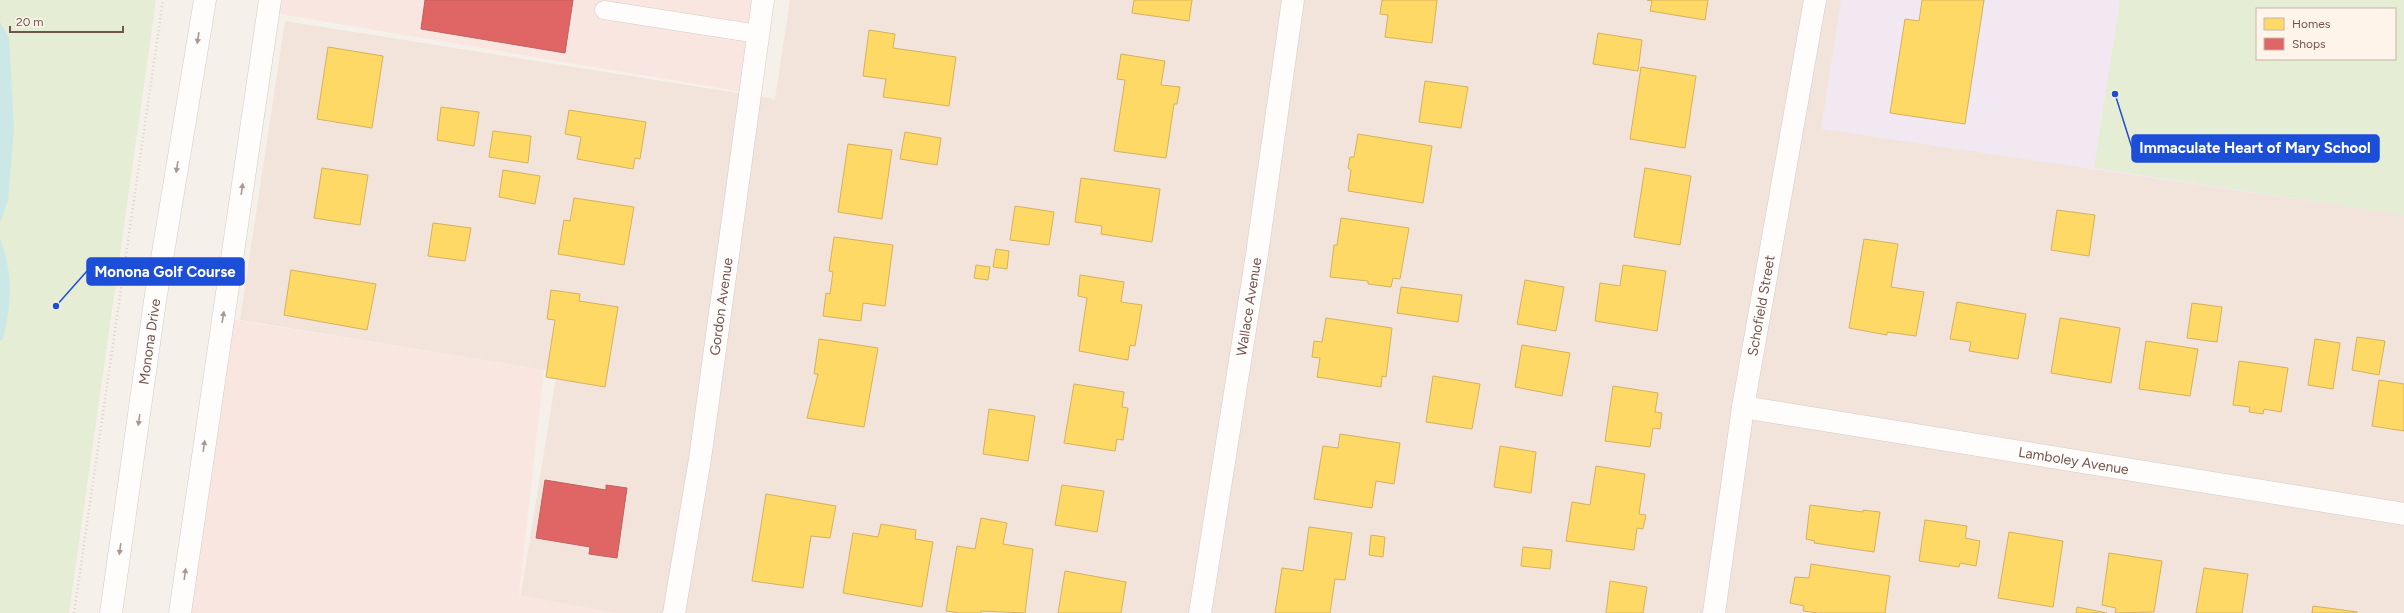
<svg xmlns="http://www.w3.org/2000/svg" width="2404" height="613" font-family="Figtree,sans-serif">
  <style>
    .residential { fill: #f2e4da; fill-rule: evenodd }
    .commercial { fill: #f9e6e0 }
    .education { fill: #f1e8f2; fill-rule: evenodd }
    .green { fill: #e5edd4; fill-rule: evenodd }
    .water { fill: #cbe8e6 }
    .homes { fill: #ffd966; stroke: #d5b15e }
    .shops { fill: #e06666; stroke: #c0605e }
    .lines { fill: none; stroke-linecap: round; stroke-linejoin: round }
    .service-casing { stroke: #d5cbc6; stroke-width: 19 }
    .minor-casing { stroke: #d5cbc6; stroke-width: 23 }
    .tertiary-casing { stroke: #d5cbc6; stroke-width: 23 }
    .path { stroke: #dad0ce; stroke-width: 2.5; stroke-dasharray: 1 3; stroke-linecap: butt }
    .service { stroke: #fefdfc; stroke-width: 18 }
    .minor { stroke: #fefdfc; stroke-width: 22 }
    .tertiary { stroke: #fefdfc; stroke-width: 22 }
    .oneway { fill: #ab9791 }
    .labels { text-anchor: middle; stroke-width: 4; stroke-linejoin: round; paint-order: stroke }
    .street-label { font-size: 14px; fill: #74534a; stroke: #fff4ea }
    .leader { fill: none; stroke: #1d4ed8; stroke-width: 1.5 }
    .callout-dot { fill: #1d4ed8; stroke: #fff4ea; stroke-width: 1.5 }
    .callout { fill: #1d4ed8; stroke: #1d4ed8; stroke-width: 1.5 }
    .callout-label { font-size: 15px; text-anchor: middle; font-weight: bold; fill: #fff }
  </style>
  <rect width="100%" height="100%" fill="#f6f0ea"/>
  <path class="residential" d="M790,0H2404V613H560L519,606L557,372L240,320L285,21L775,99ZM2257,9H2395V59H2257Z"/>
  <g class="commercial">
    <polygon points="270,0 763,0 749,93 268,12"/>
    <polygon points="223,318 544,370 519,595 617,613 180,613"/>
  </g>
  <path class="education" d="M1841,0H2404V215L1821,129ZM2257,9H2395V59H2257Z"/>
  <g class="green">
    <polygon points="0,0 156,0 69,613 0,613"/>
    <path d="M2120,0H2404V215L2094,168ZM2257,9H2395V59H2257Z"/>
  </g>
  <g class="water">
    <polygon points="0,22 9,38 14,129 8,200 0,223"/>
    <path d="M0,238C13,275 12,301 3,339L0,341Z"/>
  </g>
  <g class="homes">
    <polygon points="1134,0 1192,0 1189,21 1132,13"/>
    <polygon points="1382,0 1437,0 1432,43 1385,37 1388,15 1380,14"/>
    <polygon points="1647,0 1708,0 1705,20 1650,11 1652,1"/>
    <polygon points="1922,0 1984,0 1965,124 1890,113 1905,19 1919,21"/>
    <polygon points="869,30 895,34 893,48 956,57 949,106 883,97 886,79 863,76"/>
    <polygon points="1598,33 1642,40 1638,71 1593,64"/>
    <polygon points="328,47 383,56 372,128 317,119"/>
    <polygon points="1121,54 1165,61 1161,85 1180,87 1177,104 1174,104 1166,158 1114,151 1125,80 1117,79"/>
    <polygon points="1641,67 1696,76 1685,148 1630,139"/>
    <polygon points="1425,81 1468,87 1461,128 1419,122"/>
    <polygon points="441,107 479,112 474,146 437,140"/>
    <polygon points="569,110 646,122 640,159 635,158 633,169 577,159 581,137 565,134"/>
    <polygon points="493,131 531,136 528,163 489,157"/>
    <polygon points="905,132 941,138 937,165 900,159"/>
    <polygon points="1358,134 1432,146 1423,203 1348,191 1351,170 1348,168 1350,157 1354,157"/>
    <polygon points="848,144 892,150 882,219 838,212"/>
    <polygon points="322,168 368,175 360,225 314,218"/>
    <polygon points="1645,168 1691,176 1680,245 1634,237"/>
    <polygon points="503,170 540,176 535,204 499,197"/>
    <polygon points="1081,178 1160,189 1152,242 1101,234 1102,226 1075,222"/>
    <polygon points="574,198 634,207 624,265 558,254 564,220 570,221"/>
    <polygon points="1015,206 1054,212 1049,245 1010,240"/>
    <polygon points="2057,210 2095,215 2089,256 2051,250"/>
    <polygon points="1341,218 1409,228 1400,279 1393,278 1391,287 1368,284 1368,281 1330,277 1334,245 1337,245"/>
    <polygon points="433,223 471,228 465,261 428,256"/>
    <polygon points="834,237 893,245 885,306 863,303 861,321 823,316 826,293 830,294 833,272 829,271"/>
    <polygon points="1864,239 1898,244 1891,287 1924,292 1916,336 1887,332 1887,335 1849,328"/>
    <polygon points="996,249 1009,251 1007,269 993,267"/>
    <polygon points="976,265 990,267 988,280 974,278"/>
    <polygon points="1623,265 1666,271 1657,331 1595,321 1600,283 1620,286"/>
    <polygon points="291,270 376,284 367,330 284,315"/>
    <polygon points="1080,275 1124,282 1121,302 1142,305 1135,346 1130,345 1128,360 1079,351 1087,298 1078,296"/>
    <polygon points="1525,280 1564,287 1556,331 1517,324"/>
    <polygon points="1401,287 1462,295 1458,322 1397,313"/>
    <polygon points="551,290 580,294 579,301 618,307 605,387 546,377 555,320 547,319"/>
    <polygon points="1957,302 2026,314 2018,359 1969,351 1971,342 1950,339"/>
    <polygon points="2192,303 2222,307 2217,342 2187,338"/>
    <polygon points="1326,318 1392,328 1386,377 1382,376 1381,387 1317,377 1320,358 1312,357 1314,341 1322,342"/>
    <polygon points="2060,318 2120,328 2111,383 2051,373"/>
    <polygon points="2357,337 2385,341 2379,375 2352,370"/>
    <polygon points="819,339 878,348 864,427 807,418 818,374 814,374"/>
    <polygon points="2315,339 2340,343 2333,389 2308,385"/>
    <polygon points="2146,341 2198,349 2190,396 2139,389"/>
    <polygon points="1522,345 1570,353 1562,396 1515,387"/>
    <polygon points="2239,361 2288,368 2281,412 2264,409 2263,414 2249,412 2250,407 2233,405"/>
    <polygon points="1433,376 1480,384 1472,429 1426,422"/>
    <polygon points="2379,380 2404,384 2404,431 2372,426"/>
    <polygon points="1074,384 1124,392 1122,407 1128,408 1123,440 1117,439 1115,451 1064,443"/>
    <polygon points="1613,386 1658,393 1655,412 1662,413 1660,429 1653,428 1650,447 1605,441"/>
    <polygon points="989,409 1035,416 1028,461 983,454"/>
    <polygon points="1340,434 1400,443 1394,484 1376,481 1372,508 1314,499 1323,446 1338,448"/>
    <polygon points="1500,446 1536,452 1531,493 1494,487"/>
    <polygon points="1596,466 1645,474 1639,514 1646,515 1643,529 1637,528 1634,550 1566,541 1572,502 1590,505"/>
    <polygon points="1062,485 1104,491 1097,532 1055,525"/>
    <polygon points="766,494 836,506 830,538 811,536 803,588 752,581"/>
    <polygon points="1810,505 1863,512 1863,510 1880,512 1874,552 1814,543 1815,541 1806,539"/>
    <polygon points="981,518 1007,523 1003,544 1033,549 1025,613 981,611 981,613 959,613 946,611 957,546 975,549"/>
    <polygon points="1925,520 1967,526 1965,538 1980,541 1976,566 1960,563 1959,567 1919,561"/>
    <polygon points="881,524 916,530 915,539 933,542 922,607 843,593 853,533 878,537"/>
    <polygon points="1309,527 1352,533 1345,580 1335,579 1330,613 1275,613 1282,568 1303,571"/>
    <polygon points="2009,532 2063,541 2053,607 1998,598"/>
    <polygon points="1371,535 1385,537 1383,557 1369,555"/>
    <polygon points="1523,547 1552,550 1550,569 1521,566"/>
    <polygon points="2109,553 2162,561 2154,612 2115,613 2116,608 2102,605"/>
    <polygon points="1811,564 1890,576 1885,613 1818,613 1803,611 1804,606 1790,603 1795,577 1809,578"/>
    <polygon points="2204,568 2248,574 2242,613 2196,613"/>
    <polygon points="1065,571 1126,582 1121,613 1058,613"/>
    <polygon points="1610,581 1647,587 1643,613 1606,613"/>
    <polygon points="2313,606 2357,612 2357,613 2312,613"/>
    <polygon points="2077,607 2107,613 2076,613"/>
  </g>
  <g class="shops">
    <polygon points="425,0 573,0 565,53 421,29"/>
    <polygon points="545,480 606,490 606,485 627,488 617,558 589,554 590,547 536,538"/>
  </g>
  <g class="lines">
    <g class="service-casing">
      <polyline id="service" points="604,10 758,34"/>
    </g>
    <g class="minor-casing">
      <g id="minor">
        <path id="s1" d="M1743,407L2404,514"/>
        <path id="s2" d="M674,613L700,459L763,0"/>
        <path id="s3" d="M1200,613L1257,254L1293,0"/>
        <path id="s4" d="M1714,613L1743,407L1815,0"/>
      </g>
    </g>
    <g class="tertiary-casing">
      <g id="tertiary">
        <path id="s5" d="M111,613L155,301L205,0"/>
        <polyline points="180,613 270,0"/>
      </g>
    </g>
    <polyline class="path" points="74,613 163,0"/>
    <use href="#service" class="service"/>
    <use href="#minor" class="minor"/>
    <use href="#tertiary" class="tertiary"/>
  </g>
  <defs><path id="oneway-solid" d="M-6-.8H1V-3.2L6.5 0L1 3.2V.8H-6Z"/></defs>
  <g class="oneway">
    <use href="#oneway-solid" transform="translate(198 38) rotate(99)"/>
    <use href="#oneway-solid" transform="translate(177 167) rotate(99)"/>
    <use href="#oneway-solid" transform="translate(242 189) rotate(-82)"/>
    <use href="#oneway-solid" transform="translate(223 317) rotate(-81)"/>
    <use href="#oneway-solid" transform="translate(139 420) rotate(98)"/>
    <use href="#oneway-solid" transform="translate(204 446) rotate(-82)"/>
    <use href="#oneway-solid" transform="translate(120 549) rotate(98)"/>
    <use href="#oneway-solid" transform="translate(185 574) rotate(-82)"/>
  </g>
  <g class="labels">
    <g class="street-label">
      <text dy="5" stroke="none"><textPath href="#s4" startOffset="311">Schofield Street</textPath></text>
      <text dy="5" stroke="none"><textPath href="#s2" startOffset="310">Gordon Avenue</textPath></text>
      <text dy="5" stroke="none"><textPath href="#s3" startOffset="310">Wallace Avenue</textPath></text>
      <text dy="5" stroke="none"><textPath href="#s5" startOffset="274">Monona Drive</textPath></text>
      <text dy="5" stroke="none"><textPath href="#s1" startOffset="335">Lamboley Avenue</textPath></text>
    </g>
  </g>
  <path class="leader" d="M2115 94L2132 148M56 306L87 271"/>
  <g class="callout-dot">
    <circle cx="2115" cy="94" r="4"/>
    <circle cx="56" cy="306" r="4"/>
  </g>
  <g class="callout">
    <rect x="2132" y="135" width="247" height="27" rx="4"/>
    <rect x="87" y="258" width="157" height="27" rx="4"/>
  </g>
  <g class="callout-label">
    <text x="2255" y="153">Immaculate Heart of Mary School</text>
    <text x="165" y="277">Monona Golf Course</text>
  </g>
  <rect x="2256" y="8" width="140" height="52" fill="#fff4ea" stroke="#c7b4aa"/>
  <rect x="2264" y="18" width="20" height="12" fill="#ffd966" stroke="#c7b4aa"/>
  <text x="2292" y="28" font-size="12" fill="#74534a">Homes</text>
  <rect x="2264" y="38" width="20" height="12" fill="#e06666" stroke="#c7b4aa"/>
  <text x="2292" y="48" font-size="12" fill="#74534a">Shops</text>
  <path d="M10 26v6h113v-6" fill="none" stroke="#74534a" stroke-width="2"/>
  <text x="16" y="26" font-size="12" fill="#74534a" stroke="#fff4ea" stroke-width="3" paint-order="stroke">20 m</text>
</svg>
